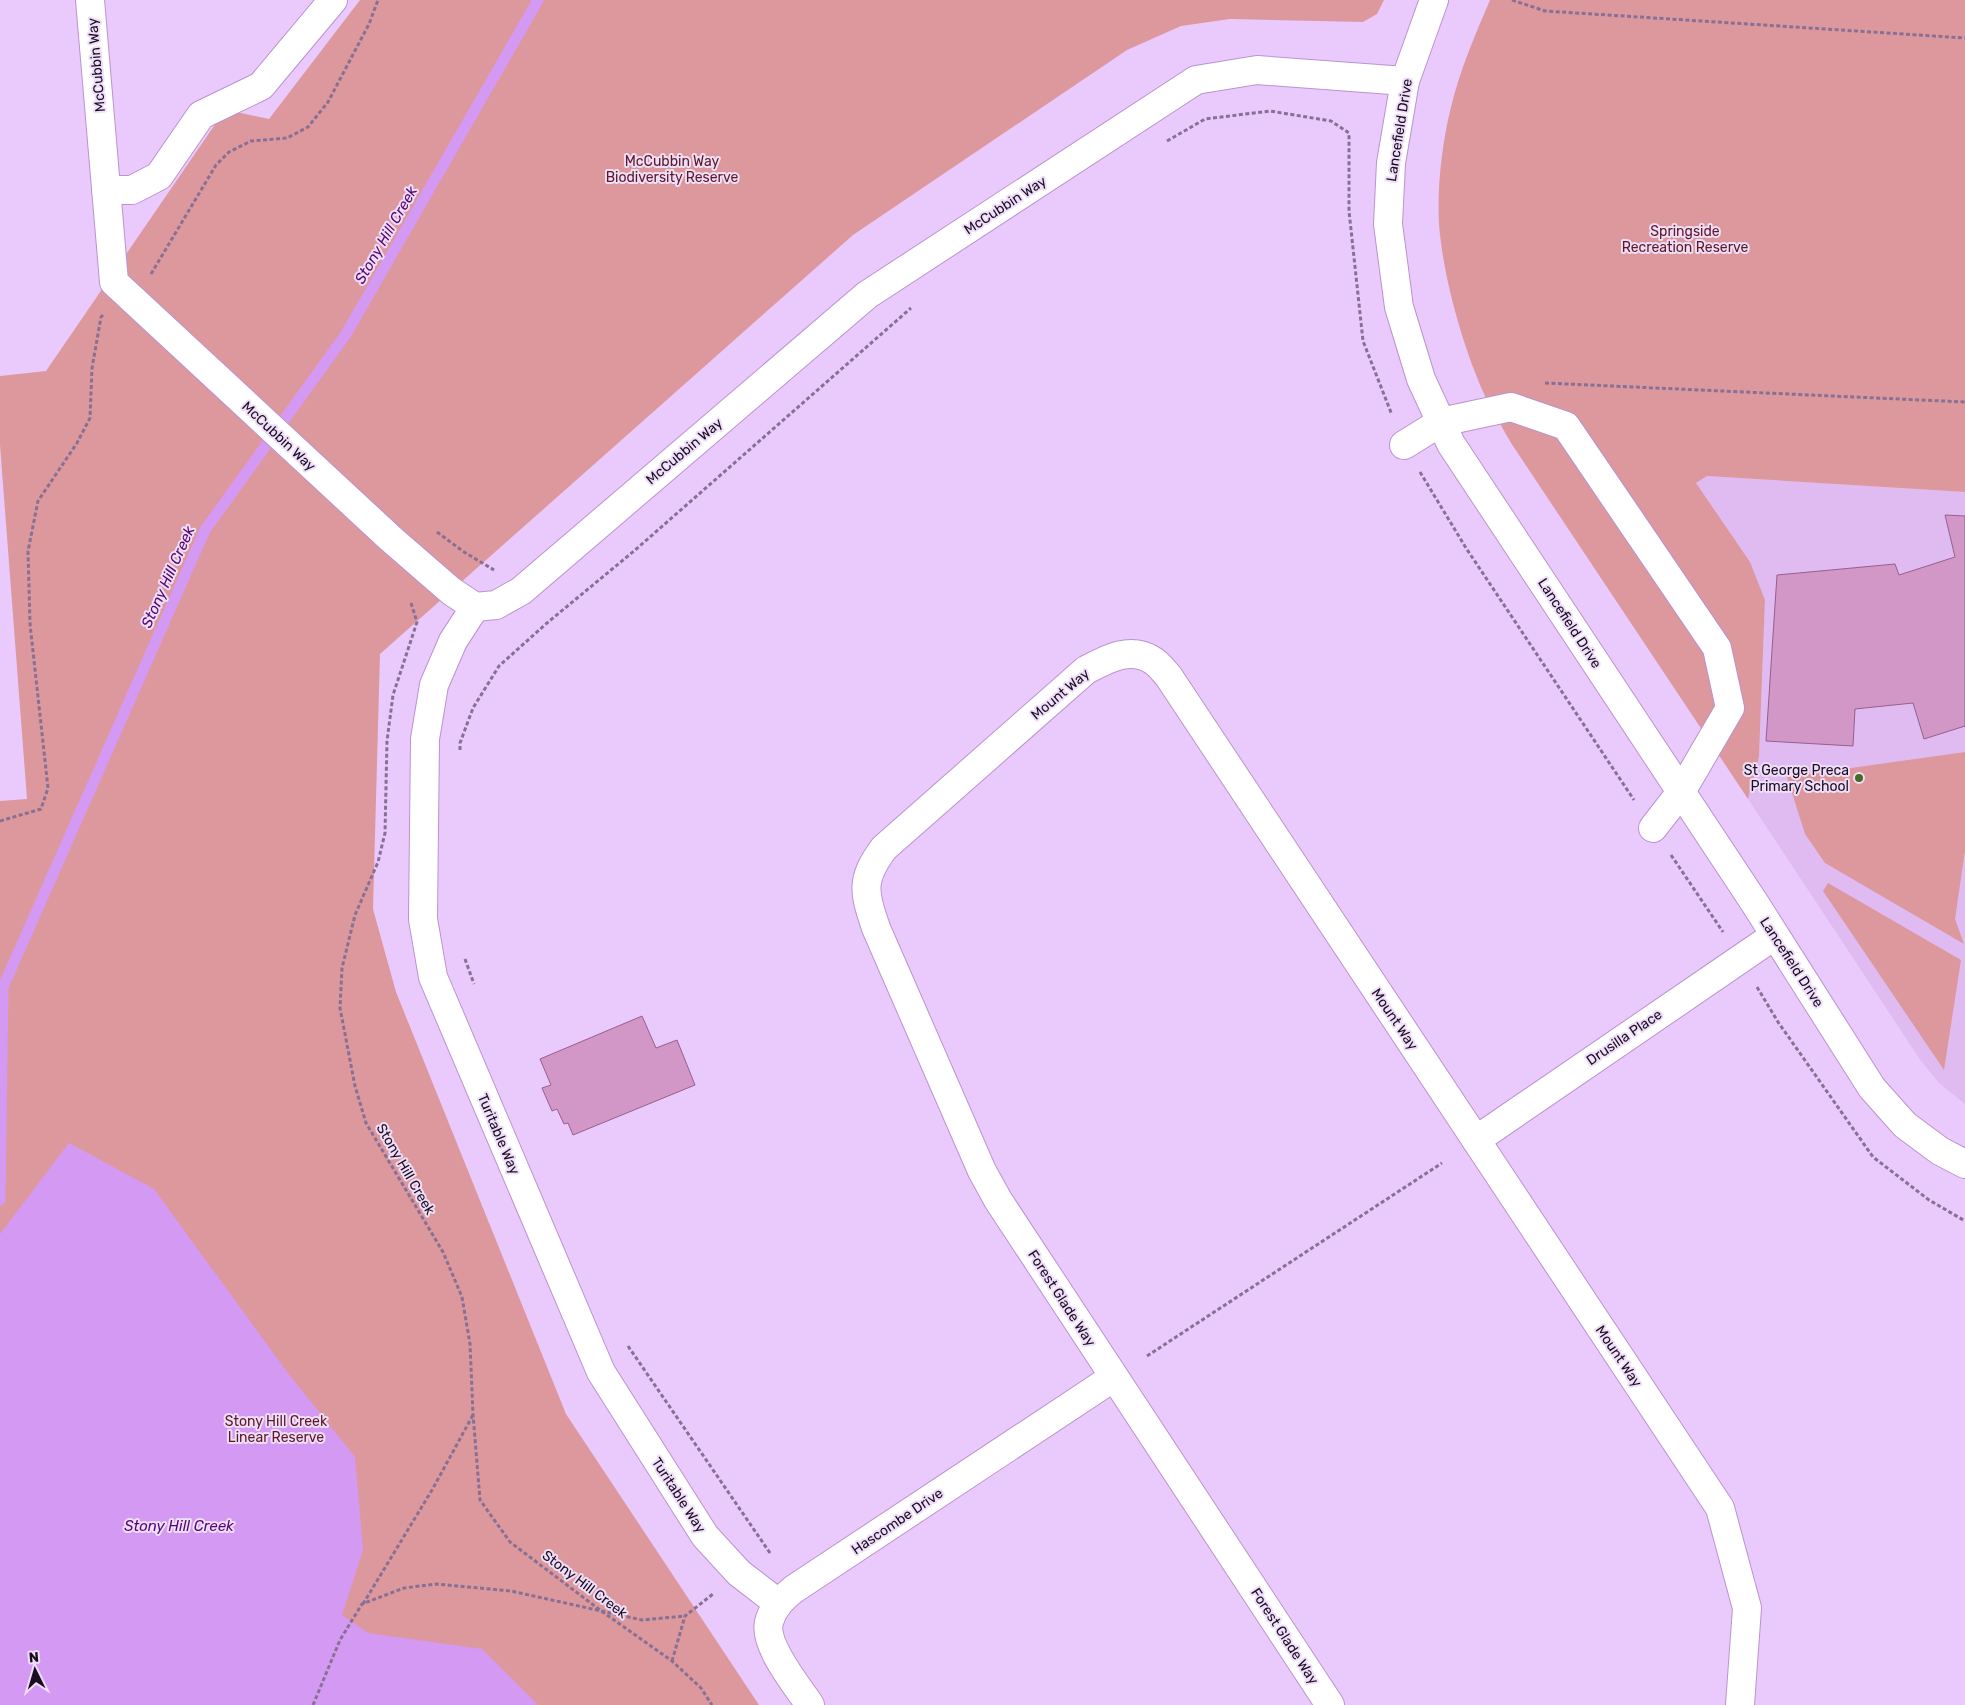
<svg xmlns="http://www.w3.org/2000/svg" width="1965" height="1705" font-family="Rubik,sans-serif">
  <style>
    .built { fill: #dfbbf2 }
    .green { fill: #dd989e }
    .water { fill: #d499f2 }
    .lines { fill: none; stroke-linecap: round; stroke-linejoin: round }
    .stream { stroke: #d499f2; stroke-width: 11 }
    .building { fill: #d297c7; stroke: #965f8c }
    .minor-casing { stroke: #ba93cf; stroke-width: 30 }
    .path { stroke: #887094; stroke-width: 3; stroke-dasharray: 4 2.5; stroke-linecap: butt }
    .minor { stroke: #fff; stroke-width: 28 }
    .poi-dot { fill: #456c27; stroke: #eedef7; stroke-width: 2 }
    .labels { text-anchor: middle; stroke-width: 4; stroke-linejoin: round; paint-order: stroke }
    .street-label { font-size: 14px; fill: #1b0c22; stroke: #eedef7 }
    .park-label { font-size: 14px; fill: #5d1725; stroke: #eedef7 }
    .poi-label { font-size: 14px; fill: #1b0c22; stroke: #eedef7; text-anchor: end }
    .water-label { font-size: 15px; font-style: italic; fill: #570475; stroke: #eedef7 }
  </style>
  <rect width="100%" height="100%" fill="#eacafc"/>
  <polygon class="built" points="1707,476 1965,492 1965,1104 1939,1083 1921,1061 1748,799 1759,757 1765,600 1696,483"/>
  <g class="green">
    <polygon points="360,0 1384,0 1377,14 1363,22 1230,19 1181,26 1127,50 853,235 380,654 373,909 396,992 566,1414 759,1705 0,1705 0,801 27,799 0,445 0,376 46,371 216,123 236,112 269,119"/>
    <path d="M1490,0H1965V492L1707,476L1696,483L1750,562L1765,600L1759,757L1748,799L1511,443C1502,427 1493,412 1485,396C1463,348 1443,277 1439,224C1437,187 1442,143 1451,107C1460,70 1475,35 1490,0Z"/>
    <polygon points="1965,752 1965,851 1955,919 1964,944 1825,863 1805,834 1787,777"/>
    <polygon points="1828,883 1961,960 1944,1070 1823,891"/>
  </g>
  <polygon class="water" points="69,1143 154,1189 287,1372 355,1457 363,1550 342,1615 368,1633 482,1649 538,1705 0,1705 0,1234"/>
  <g class="lines">
    <polyline class="stream" points="0,1200 3,987 205,530 346,334 538,0"/>
  </g>
  <g class="building">
    <polygon points="1945,515 1965,516 1965,726 1924,739 1913,703 1855,709 1853,746 1766,741 1777,575 1895,564 1899,575 1955,557"/>
    <polygon points="642,1016 656,1048 677,1040 695,1085 573,1135 568,1123 564,1124 557,1109 552,1111 542,1088 551,1085 540,1059"/>
  </g>
  <g class="lines">
    <g class="minor-casing">
      <g id="minor">
        <polyline points="90,0 114,282 390,538 451,591 475,607 496,605 521,591 867,295 1196,80 1257,70 1405,81"/>
        <polyline points="1434,0 1405,81 1391,163 1388,224 1399,307 1421,379 1451,444 1754,902 1872,1088 1905,1125 1940,1151 1965,1164"/>
        <polyline points="106,190 132,190 159,176 201,115 261,86 333,0"/>
        <polyline points="1404,445 1441,422 1511,407 1566,426 1717,648 1730,708 1681,792 1653,828"/>
        <polyline points="475,607 453,641 434,685 425,739 423,919 433,977 601,1372 705,1536 739,1573 778,1603"/>
        <polyline points="1476,1140 1774,936"/>
        <path d="M810,1705C798,1687 763,1645 769,1622C773,1607 783,1598 794,1589L1114,1377"/>
        <path d="M1330,1705L998,1200L982,1171L876,928C864,892 860,880 884,848L1086,670C1107,659 1130,646 1152,660C1158,663 1164,671 1169,677L1720,1508L1747,1608L1740,1705"/>
      </g>
    </g>
    <g class="path">
      <polyline points="1512,0 1545,11 1965,38"/>
      <polyline points="1167,141 1205,119 1270,111 1331,121 1349,133 1349,211 1363,341 1392,415"/>
      <polyline points="151,274 216,165 229,152 251,141 287,138 308,127 328,102 369,24 378,0"/>
      <polyline points="1545,383 1965,402"/>
      <polyline points="1420,472 1466,548 1634,800"/>
      <polyline points="437,532 464,552 494,570"/>
      <polyline points="411,603 417,622 393,695 387,741 385,833 378,862 355,915 342,968 340,1008 355,1086 366,1123 443,1252 462,1297 470,1344 473,1414 480,1500 510,1542 600,1610 672,1661 701,1688 712,1705"/>
      <polyline points="460,750 460,743 473,708 499,666 547,623 634,551 911,308"/>
      <polyline points="0,821 41,809 48,788 30,624 28,551 38,501 77,443 90,418 92,368 101,317 103,315"/>
      <polyline points="1671,855 1723,932"/>
      <polyline points="465,959 474,984"/>
      <polyline points="1757,987 1778,1022 1873,1157 1929,1200 1965,1221"/>
      <polyline points="628,1346 770,1553"/>
      <polyline points="1147,1356 1442,1163"/>
      <polyline points="363,1604 432,1490 473,1415"/>
      <polyline points="672,1661 685,1616 713,1594"/>
      <polyline points="313,1705 340,1640 362,1604 404,1588 436,1584 511,1591 642,1620 685,1616"/>
    </g>
    <use href="#minor" class="minor"/>
  </g>
  <circle class="poi-dot" cx="1859" cy="778" r="5"/>
  <g class="labels">
    <g class="street-label">
      <text transform="translate(96 65) rotate(-95)" y="5">McCubbin Way</text>
      <text transform="translate(1399 130) rotate(-81)" y="5">Lancefield Drive</text>
      <text transform="translate(1005 205) rotate(-33)" y="5">McCubbin Way</text>
      <text transform="translate(279 436) rotate(43)" y="5">McCubbin Way</text>
      <text transform="translate(684 451) rotate(-40)" y="5">McCubbin Way</text>
      <text transform="translate(1570 623) rotate(57)" y="5">Lancefield Drive</text>
      <text transform="translate(1060 694) rotate(-40)" y="5">Mount Way</text>
      <text transform="translate(1792 962) rotate(57)" y="5">Lancefield Drive</text>
      <text transform="translate(1395 1019) rotate(56)" y="5">Mount Way</text>
      <text transform="translate(1624 1037) rotate(-34)" y="5">Drusilla Place</text>
      <text transform="translate(499 1134) rotate(67)" y="5">Turitable Way</text>
      <text transform="translate(406 1169) rotate(60)" y="5">Stony Hill Creek</text>
      <text transform="translate(1062 1298) rotate(57)" y="5">Forest Glade Way</text>
      <text transform="translate(1619 1356) rotate(56)" y="5">Mount Way</text>
      <text transform="translate(679 1495) rotate(57)" y="5">Turitable Way</text>
      <text transform="translate(897 1521) rotate(-34)" y="5">Hascombe Drive</text>
      <text transform="translate(585 1584) rotate(37)" y="5">Stony Hill Creek</text>
      <text transform="translate(1285 1636) rotate(57)" y="5">Forest Glade Way</text>
    </g>
    <g class="park-label">
      <text x="672" y="166">McCubbin Way<tspan x="672" dy="16">Biodiversity Reserve</tspan></text>
      <text x="1685" y="236">Springside<tspan x="1685" dy="16">Recreation Reserve</tspan></text>
      <text x="276" y="1426">Stony Hill Creek<tspan x="276" dy="16">Linear Reserve</tspan></text>
    </g>
    <g class="poi-label">
      <text x="1849" y="775">St George Preca<tspan x="1849" dy="16">Primary School</tspan></text>
    </g>
    <g class="water-label">
      <text transform="translate(386 235) rotate(-60)" y="5">Stony Hill Creek</text>
      <text transform="translate(168 577) rotate(-66)" y="5">Stony Hill Creek</text>
      <text x="179" y="1531">Stony Hill Creek</text>
    </g>
  </g>
  <g transform="translate(35 1670) rotate(355)" stroke="#eedef7" stroke-width="4" paint-order="stroke">
  <path d="M0-4L9 19L0 12L-9 19Z" fill="#1b0c22"/>
  <text y="-8" font-size="14" font-weight="bold" text-anchor="middle" fill="#1b0c22">N</text>
  </g>
</svg>
